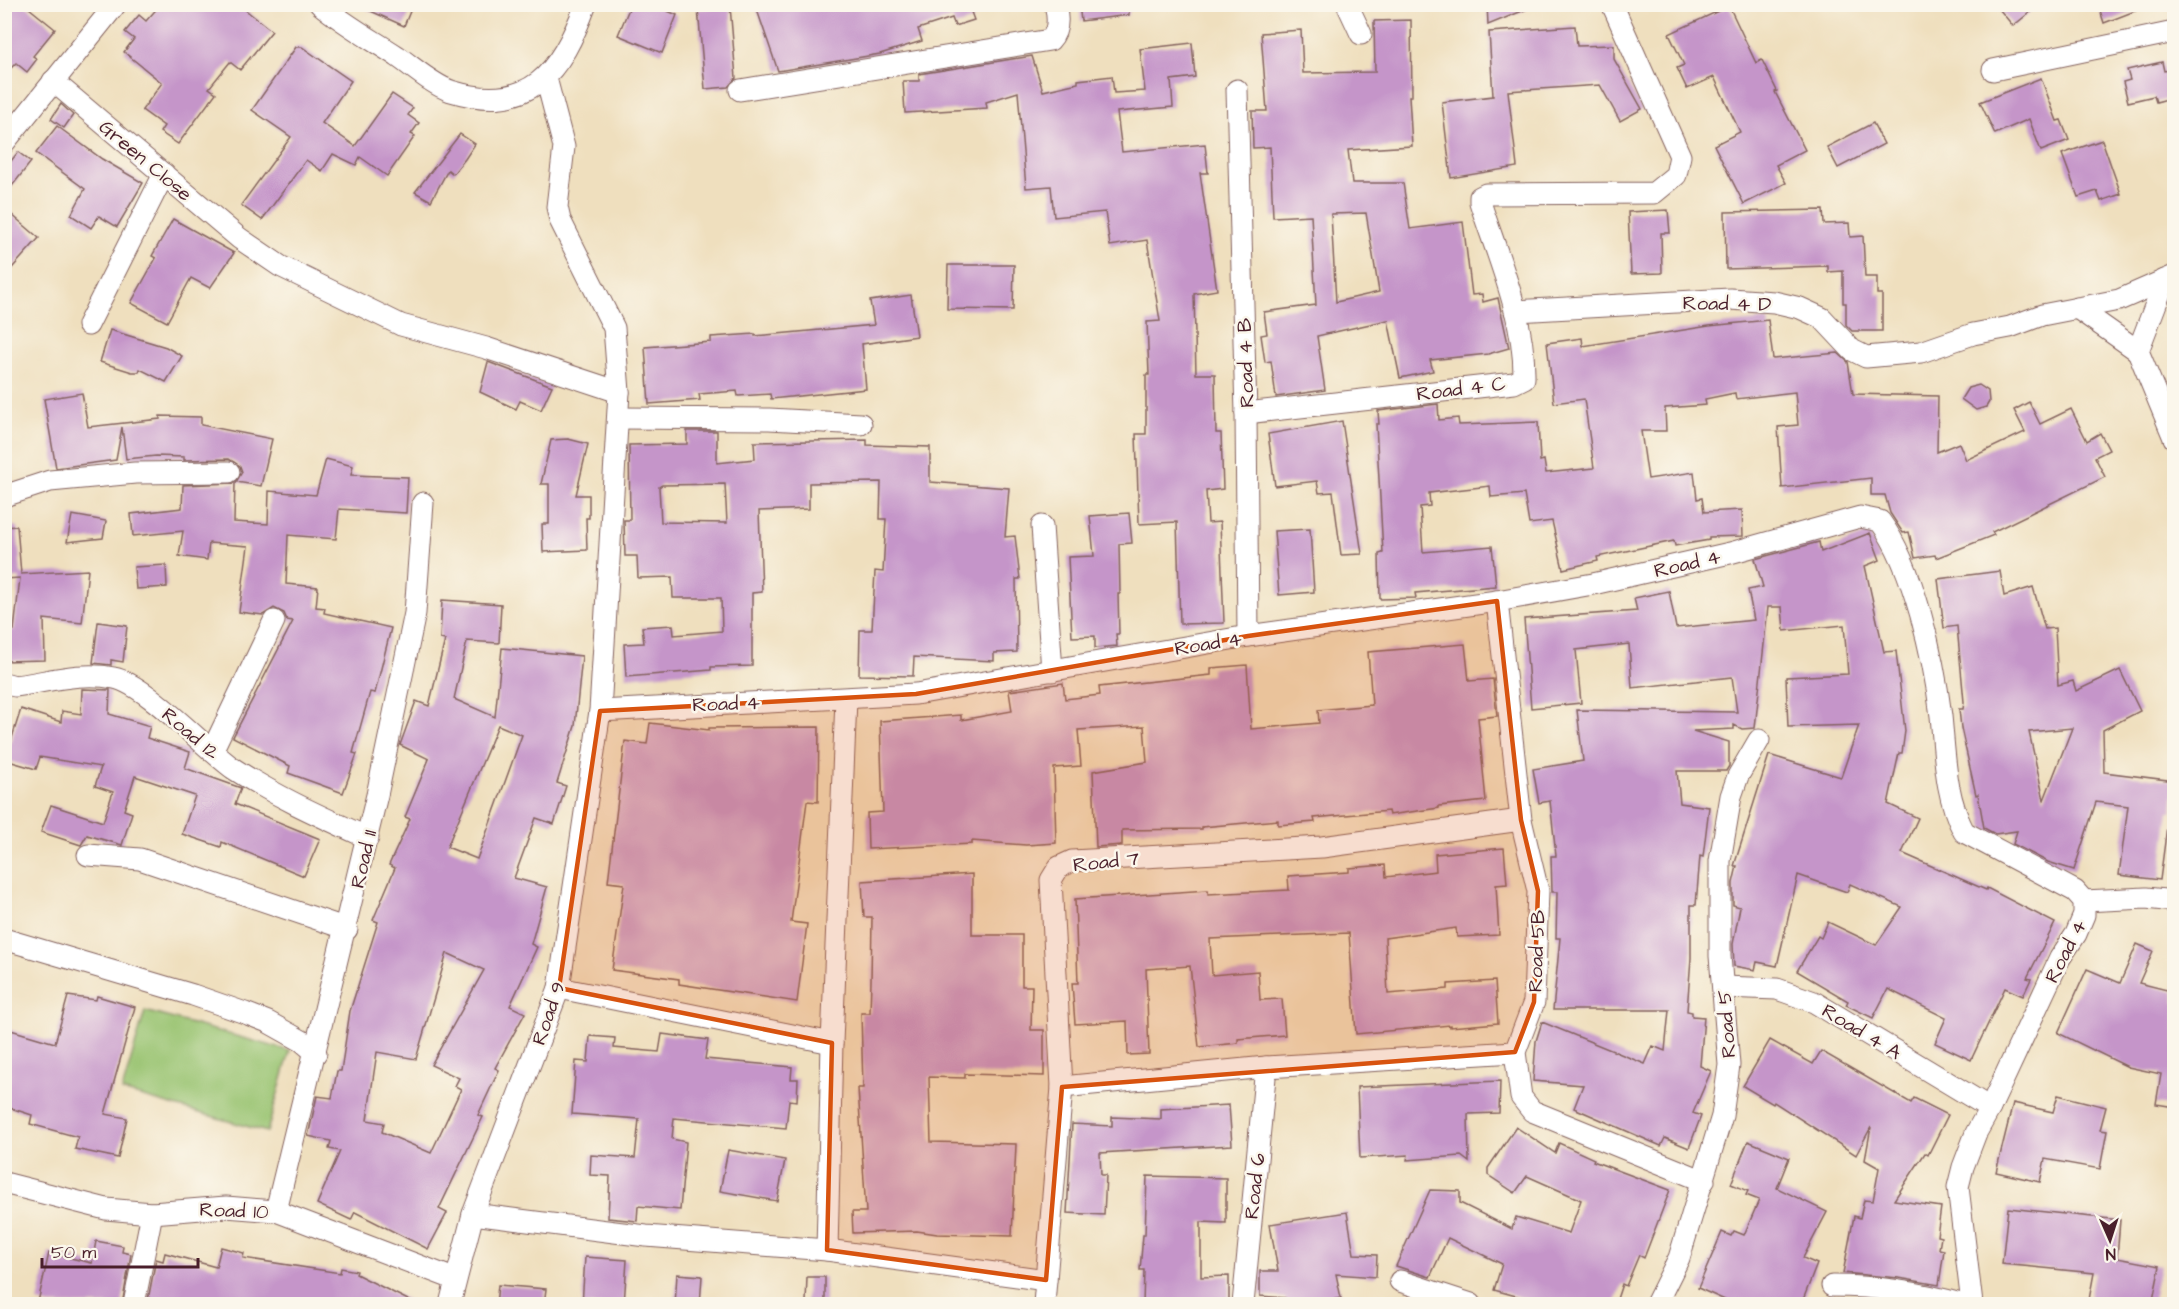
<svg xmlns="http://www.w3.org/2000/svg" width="2179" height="1309" font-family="'Architects Daughter',sans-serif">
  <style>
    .green { fill: #98c370; stroke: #71714e; stroke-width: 1.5 }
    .building { fill: #c595c9; fill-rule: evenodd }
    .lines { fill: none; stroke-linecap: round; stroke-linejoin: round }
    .minor-casing { stroke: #84625e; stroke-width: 23 }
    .minor { stroke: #fff; stroke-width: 21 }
    .marked { fill: #d8530f; fill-opacity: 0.2; stroke: #d8530f; stroke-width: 4.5; stroke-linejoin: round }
    .labels { text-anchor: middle; stroke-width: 5; stroke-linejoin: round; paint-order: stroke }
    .street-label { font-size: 20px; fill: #4a1f2b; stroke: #fbf7ec }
  </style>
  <rect width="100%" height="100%" fill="#fbf7ec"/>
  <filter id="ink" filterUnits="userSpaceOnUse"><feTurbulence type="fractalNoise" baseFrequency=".0167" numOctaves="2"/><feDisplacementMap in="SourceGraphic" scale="12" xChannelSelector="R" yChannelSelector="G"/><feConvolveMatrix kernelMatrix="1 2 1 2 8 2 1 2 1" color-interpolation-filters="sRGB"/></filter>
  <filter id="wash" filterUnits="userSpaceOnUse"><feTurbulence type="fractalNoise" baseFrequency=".008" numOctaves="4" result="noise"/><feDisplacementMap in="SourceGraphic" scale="24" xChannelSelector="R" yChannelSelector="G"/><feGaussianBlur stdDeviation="1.35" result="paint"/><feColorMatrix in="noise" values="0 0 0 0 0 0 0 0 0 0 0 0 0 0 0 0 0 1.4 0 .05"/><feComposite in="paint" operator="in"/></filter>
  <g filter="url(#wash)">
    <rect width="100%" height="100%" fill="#efdfbe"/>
    <polygon class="green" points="145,1011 290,1051 267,1132 122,1091"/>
    <g id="blocks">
      <g class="building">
        <polygon points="4,4 24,4 55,29 33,56 37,59 27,72 16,63 4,75"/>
        <polygon points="161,4 238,4 272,31 240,70 230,62 209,88 216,93 178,144 160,132 164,126 142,110 162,83 124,52 134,39 125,32 139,15 146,21"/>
        <polygon points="355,4 413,4 404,26"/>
        <polygon points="631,4 651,4 677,15 662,53 618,35"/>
        <polygon points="755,4 982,4 982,8 971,12 974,20 955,26 952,18 918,29 922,41 880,54 778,71"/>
        <polygon points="1079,4 1129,4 1129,15 1081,21"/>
        <polygon points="1487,4 1537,4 1537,5 1488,25"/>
        <polygon points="1995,4 2040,4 2013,26"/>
        <polygon points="2098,4 2148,4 2148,6 2104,23"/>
        <polygon points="730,6 736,78 728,87 705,89 698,9"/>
        <polygon points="1729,6 1756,63 1762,60 1777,91 1775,92 1805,150 1776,165 1786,183 1744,204 1714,145 1740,132 1714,77 1687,89 1677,68 1684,65 1669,34"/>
        <path d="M1411,20L1412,96H1409L1412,146L1348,150L1352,183H1403L1410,229L1463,222L1472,295L1482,294L1483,302L1498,298L1509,348L1488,354L1430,360L1433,371L1400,378L1388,320L1317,336L1325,390L1276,397L1271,361L1265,362L1261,335L1267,334L1264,312L1316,305L1311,215L1273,217L1270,147L1253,148L1252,111H1267L1261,33L1301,30L1303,73L1375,72L1374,21ZM1366,213L1379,292L1336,302L1331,214Z"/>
        <polygon points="1575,26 1577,46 1614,45 1614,59 1642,109 1620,121 1600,85 1508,91 1517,167 1451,178 1442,102 1493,96 1489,32"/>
        <polygon points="1192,43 1195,77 1171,80 1173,107 1117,112 1122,152 1205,144 1208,173 1200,173 1217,290 1194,294 1196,374 1215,374 1216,433 1221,433 1223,489 1206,491 1208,523 1220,522 1224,623 1180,624 1177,522 1139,524 1136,434 1146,434 1146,375 1149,375 1147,322 1160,321 1147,240 1110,246 1105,212 1054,217 1051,186 1026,188 1018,92 986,102 987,108 905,113 903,81 919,81 919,74 1032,56 1043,91 1078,83 1078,80 1112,76 1114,93 1145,91 1140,49"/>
        <polygon points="296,47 302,47 351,81 322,123 355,146 392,94 413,108 408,115 419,123 411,134 415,136 387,176 360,157 356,165 333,154 322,171 306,160 262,220 241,205 291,137 252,110"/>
        <polygon points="2162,62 2164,71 2170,70 2175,97 2156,102 2154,96 2128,102 2123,82 2130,80 2127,70"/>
        <polygon points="2041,78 2057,121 2061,120 2069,140 2041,151 2029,119 1995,134 1980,102"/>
        <polygon points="61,104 73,115 64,128 51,119"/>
        <polygon points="1873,123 1884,144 1838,168 1827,147"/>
        <polygon points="57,126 102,159 143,183 117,227 99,216 91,228 71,215 85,189 36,153"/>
        <polygon points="460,134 475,144 465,159 453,174 448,170 431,201 415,192"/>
        <polygon points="2102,140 2121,194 2101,201 2097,191 2078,197 2062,154"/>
        <polygon points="18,152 31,162 4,196 4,170"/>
        <polygon points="4,208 39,238 4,277"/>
        <polygon points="1668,210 1670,233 1661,233 1662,273 1631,274 1628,212"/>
        <polygon points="1823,210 1824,224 1849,223 1850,237 1863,236 1865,277 1877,277 1877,294 1882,294 1882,331 1852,331 1846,325 1846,303 1843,303 1843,271 1828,272 1828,266 1726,269 1725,212"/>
        <polygon points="173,219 234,253 210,288 191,278 167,322 131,303 156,258 152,256"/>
        <polygon points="948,265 1014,265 1013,310 947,309"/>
        <polygon points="911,295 917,336 862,344 866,389 771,399 770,394 738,396 737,391 699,394 700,400 649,404 645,347 711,342 711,337 755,334 755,336 874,325 870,301"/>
        <polygon points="1768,320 1773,359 1838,353 1848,362 1853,394 1938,396 1937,452 1959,443 1966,460 2025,432 2014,410 2029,402 2040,424 2071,409 2087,441 2100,433 2109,450 2095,457 2105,477 1992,532 1994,535 1936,558 1935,555 1915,558 1909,532 1903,533 1890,513 1885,495 1871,495 1871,478 1782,488 1778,427 1798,425 1795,392 1736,399 1735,393 1705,399 1706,405 1665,408 1666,431 1641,431 1648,479 1694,472 1697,499 1702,498 1704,512 1742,510 1743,536 1709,537 1709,540 1675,546 1674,541 1597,557 1598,561 1563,569 1552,521 1529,524 1524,494 1491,497 1490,486 1429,493 1430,506 1420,507 1423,552 1492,546 1496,586 1415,593 1416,598 1380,599 1379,554 1383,553 1376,424 1379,424 1378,411 1438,404 1439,420 1458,418 1459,425 1538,422 1540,461 1544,460 1546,473 1594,468 1584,399 1554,403 1547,343 1582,338 1583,346 1709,326"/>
        <polygon points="110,330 166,347 182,356 166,382 140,369 139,372 132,372 100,362"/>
        <polygon points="488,362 552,386 541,410 520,401 516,409 480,392"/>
        <polygon points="1979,385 1988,391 1989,402 1986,407 1976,410 1961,399 1968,388"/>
        <polygon points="82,393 88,427 160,419 160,416 201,417 201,425 272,439 261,486 236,482 242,472 240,466 229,459 184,460 184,457 156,456 126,459 122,427 116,460 56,468 44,399"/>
        <polygon points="1342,421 1362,554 1341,555 1333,492 1319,493 1317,481 1275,486 1268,434"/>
        <path d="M687,431H717V463L755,459L754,442L867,440V445L930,447V482L1009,488L1005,537L1015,536L1020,579H1016L1017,652L994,653V661L914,657L913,676L859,675L860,630H872L875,571L883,572L886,519H880L881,482L809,483V509L759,511L762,592L752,593V666L711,667V670L626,677L624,644L644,643L642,627L673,625L674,635L722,631L721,598H673L672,577L638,578L637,556H625L624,520H630L629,445L687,444ZM725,484L727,523L661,522L659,487L662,485Z"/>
        <polygon points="568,439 588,444 576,495 589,495 589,518 586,518 587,550 543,552 542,524 549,524 549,484 541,484 551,440"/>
        <polygon points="326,459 353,466 351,475 408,477 406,513 339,509 336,539 288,535 286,584 318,587 316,607 325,608 324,613 391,628 375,693 370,692 353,753 357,754 343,793 288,773 290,766 233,737 293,621 287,620 284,613 274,608 263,615 239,612 248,546 209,543 207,560 179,556 183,531 133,536 131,514 182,508 183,485 235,483 234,522 268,524 269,491 316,495"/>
        <polygon points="1129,513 1132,543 1119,544 1120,594 1118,594 1119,634 1116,634 1117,646 1095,648 1095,636 1072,637 1068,557 1094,556 1090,516"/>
        <polygon points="72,515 106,521 103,538 67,542"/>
        <polygon points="17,526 21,574 88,570 82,623 44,619 45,660 4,661 4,630 14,630 20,578 4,579 4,527"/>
        <polygon points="1310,529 1314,592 1279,595 1274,531"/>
        <polygon points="1870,533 1880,560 1865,566 1884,652 1896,651 1905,731 1902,753 1899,753 1888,804 1918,818 1902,853 1986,890 1987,888 2055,923 2027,978 2031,979 2023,996 2005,988 1971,1060 1935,1043 1946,1018 1888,989 1873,1018 1846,1005 1848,1001 1797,971 1818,936 1821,938 1828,922 1876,945 1902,907 1850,884 1847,892 1798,875 1777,966 1757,962 1755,970 1734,966 1733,944 1740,907 1733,905 1733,883 1737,866 1734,866 1769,755 1841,777 1859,725 1788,727 1786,677 1848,674 1844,625 1784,631 1782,607 1768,607 1755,728 1742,729 1734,725 1734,729 1693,731 1729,742 1729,766 1726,771 1677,771 1680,803 1709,807 1703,857 1700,856 1696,905 1691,905 1691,958 1687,1011 1692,1012 1692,1016 1704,1017 1700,1066 1711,1071 1693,1113 1701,1116 1689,1148 1665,1138 1661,1146 1574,1108 1583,1085 1533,1081 1536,1041 1542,1022 1645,1064 1653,1046 1665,1051 1669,1010 1553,1010 1560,938 1556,938 1557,892 1552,892 1551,856 1556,856 1550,801 1539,803 1533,769 1583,761 1577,710 1737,712 1732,677 1632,688 1629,644 1576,650 1581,703 1531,708 1524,619 1637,611 1634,598 1669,591 1676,628 1754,620 1748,590 1763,587 1755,559 1819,542 1821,552"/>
        <polygon points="166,565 167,587 136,589 134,567"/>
        <path d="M2000,571L2004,596L2033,587L2045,629L2055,628L2058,685L2073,681L2076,691L2120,670L2140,711L2103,730L2104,772L2175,781L2172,811H2169L2160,880L2119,875L2128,806L2096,802L2074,870L2048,862L2013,844L2017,831L1995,834L1984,828L1978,794L1976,795L1961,728L1959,709H1963L1964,702L1957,626L1944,628L1938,579ZM2072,728L2044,800L2029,732Z"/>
        <path d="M442,600L501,604L499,643L467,641L454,699L495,717L502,648L582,656L575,726L557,783L566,786L554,824L536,818L514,878L547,887L531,944L537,947L510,1006L525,1013L495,1068L499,1070L478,1115L483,1117L439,1209L447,1213L428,1249L355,1212L351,1220L317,1204L340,1151L329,1149L331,1141L308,1136L317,1096L332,1098L337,1071H341L350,1011L378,922L373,920L395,868L389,865L410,819L405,817L429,759L400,745L416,701L429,706L445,640L440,639ZM498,725L522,735L477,859L447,847ZM447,953L484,970L431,1065L459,1078L455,1086L461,1089L431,1153L382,1132L384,1123L367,1120L377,1052L416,1059Z"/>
        <polygon points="98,622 127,626 123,662 111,660 111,665 93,663"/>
        <polygon points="1465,644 1469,681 1493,679 1497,716 1478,718 1486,801 1439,806 1439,808 1389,815 1388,811 1314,818 1315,822 1278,825 1278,820 1202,827 1202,829 1122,830 1122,845 1096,847 1093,771 1147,762 1144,726 1078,730 1081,766 1054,768 1056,843 1026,845 972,841 972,844 868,849 867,813 883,812 880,721 961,715 961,720 1012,711 1009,691 1063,683 1065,699 1100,695 1099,687 1211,675 1211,668 1247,665 1251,729 1319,723 1318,710 1372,705 1368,652"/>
        <polygon points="82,689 110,690 109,714 150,726 147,738 190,752 185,768 241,788 235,804 320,839 304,876 222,842 221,847 182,834 195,796 135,776 124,810 132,813 122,845 87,835 81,845 41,832 51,805 103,822 113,792 95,786 101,767 40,757 36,769 5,760 21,709 61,722 62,711 81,714"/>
        <polygon points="650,723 709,730 709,728 819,727 818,802 807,801 791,922 807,924 797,1002 679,984 679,979 612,970 624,884 608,882 625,741 647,744"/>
        <polygon points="1504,848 1507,884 1496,885 1499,935 1457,937 1456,928 1385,938 1388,994 1448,989 1448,984 1495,981 1498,1023 1450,1027 1450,1025 1356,1034 1349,933 1210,939 1212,975 1258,971 1260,1000 1282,999 1285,1035 1238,1039 1238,1043 1199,1047 1190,966 1146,969 1149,1054 1128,1055 1127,1021 1075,1024 1072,983 1078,983 1075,899 1208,890 1208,894 1289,890 1288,876 1349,872 1349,868 1385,865 1386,877 1436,871 1435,854"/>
        <polygon points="972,874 972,935 1022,935 1022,986 1032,986 1031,1030 1044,1030 1044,1076 965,1074 965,1078 929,1077 931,1142 1016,1144 1012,1236 937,1234 917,1231 853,1233 852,1212 866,1212 858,1088 863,1088 861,1013 870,1013 871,981 872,917 864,917 862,881"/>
        <polygon points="2137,944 2153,951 2139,983 2175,992 2175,1107 2156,1104 2161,1074 2128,1067 2058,1033 2087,969 2120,983"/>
        <polygon points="68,996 96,1000 97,996 135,1007 105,1114 127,1118 118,1158 75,1149 78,1137 30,1124 32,1115 4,1106 4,1028 55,1043"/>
        <polygon points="662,1034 708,1040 705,1059 792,1067 791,1079 798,1079 797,1101 789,1100 786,1128 674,1118 672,1139 686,1142 680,1210 638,1206 637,1221 608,1218 610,1176 590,1175 591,1155 635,1158 639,1119 572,1114 576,1061 588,1062 590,1036 615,1038 614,1048 659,1052"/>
        <polygon points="1770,1040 1813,1064 1821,1051 1911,1103 1914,1098 1948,1115 1928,1155 1925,1153 1894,1200 1941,1207 1937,1236 1941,1237 1939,1249 1944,1250 1939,1285 1899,1278 1843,1273 1854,1216 1860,1218 1864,1200 1873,1201 1879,1168 1865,1160 1871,1127 1856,1155 1774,1102 1773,1104 1743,1086"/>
        <polygon points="1500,1081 1499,1113 1468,1114 1469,1162 1461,1156 1407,1160 1408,1155 1360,1158 1357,1087"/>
        <polygon points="2058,1095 2106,1107 2100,1130 2107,1131 2100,1169 2045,1159 2040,1182 1996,1172 2013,1103 2053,1112"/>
        <polygon points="1229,1105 1232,1145 1100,1153 1101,1175 1106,1175 1104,1215 1067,1213 1072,1124 1112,1126 1112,1117 1161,1119 1161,1109"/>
        <polygon points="1516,1127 1555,1153 1559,1143 1594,1159 1593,1161 1670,1190 1644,1258 1639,1255 1626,1286 1622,1284 1615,1305 1549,1305 1494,1290 1502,1264 1448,1238 1430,1277 1396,1266 1430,1190 1460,1191 1460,1203 1512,1229 1516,1217 1569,1233 1581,1200 1527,1176 1515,1193 1488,1175 1488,1168"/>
        <polygon points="1748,1141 1789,1158 1777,1188 1827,1212 1803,1258 1817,1264 1801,1305 1736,1305 1698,1288 1722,1232 1731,1236 1734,1231 1744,1235 1759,1200 1746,1195 1748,1191 1731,1184"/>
        <polygon points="728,1150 785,1160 777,1201 720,1191"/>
        <polygon points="1147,1176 1226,1178 1226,1223 1201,1222 1201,1277 1229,1276 1229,1304 1143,1305 1144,1270 1140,1270 1143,1235 1145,1235"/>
        <polygon points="2008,1208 2120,1220 2117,1258 2160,1266 2152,1305 2088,1305 2094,1273 2002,1264"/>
        <polygon points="1347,1212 1354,1254 1377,1255 1376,1277 1336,1274 1341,1298 1308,1305 1287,1305 1285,1298 1260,1296 1260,1271 1278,1271 1270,1224"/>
        <polygon points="96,1241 123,1246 122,1252 131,1254 122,1305 50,1305 38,1302 49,1253 92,1263"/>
        <polygon points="221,1247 244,1253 243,1258 340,1273 341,1268 357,1271 356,1274 418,1305 147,1305 156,1259 163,1261 165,1253 216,1267"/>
        <polygon points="585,1257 627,1260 624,1305 582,1305"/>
        <polygon points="677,1274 702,1276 700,1305 675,1305"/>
        <polygon points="807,1277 825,1277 825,1303 806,1302"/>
        <polygon points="498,1285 546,1289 544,1305 496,1305"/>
      </g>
    </g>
  </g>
  <g filter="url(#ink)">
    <use href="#blocks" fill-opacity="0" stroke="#84625e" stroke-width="1.5"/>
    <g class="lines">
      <g class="minor-casing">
        <g id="minor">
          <path d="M320,4C344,24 371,39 397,56C413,67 433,85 451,91C530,115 561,72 586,4"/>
          <polyline points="1347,4 1361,34"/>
          <polyline points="1993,70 2174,32"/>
          <polyline points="53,81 239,238 280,266 401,325 486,348 619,392"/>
          <path d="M740,90L1050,40C1059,31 1058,16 1055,4"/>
          <polyline points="1237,90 1246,413 1248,636"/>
          <polyline points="4,143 116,4"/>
          <polyline points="2165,280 2138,351 2174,438"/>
          <polyline points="2077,308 2138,351"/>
          <polyline points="1515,311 1730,299 1774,302 1800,308 1822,318 1852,350 1866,357 1921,352 1973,334 2010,327 2042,315 2119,300 2174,276"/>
          <polyline points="88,325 164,174"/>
          <path d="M1246,413L1514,383L1524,378C1525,318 1498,258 1480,202V197L1486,194L1654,193L1676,175L1680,156L1612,4"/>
          <polyline points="618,418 769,419 861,424"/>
          <polyline points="4,496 50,481 135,473 229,472"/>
          <polyline points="1042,526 1052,671"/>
          <polyline points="1497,601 1521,820 1538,891 1534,1002 1515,1052 1521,1097 1532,1111 1704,1181"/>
          <path d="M4,683L15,686C47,682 81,671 114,678C146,684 204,748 234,769C277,797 322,817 368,838"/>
          <path d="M600,711L916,694L1248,636L1497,601L1593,584L1730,553L1860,517L1880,521C1914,567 1934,659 1941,716C1945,756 1945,796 1964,832L2075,891L2084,901V915L2076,934L2060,958L1990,1108L1976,1133L1963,1167L1958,1187L1972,1304"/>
          <polyline points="212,751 274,621"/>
          <polyline points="88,855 140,859 347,929"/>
          <polyline points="2084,901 2146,898 2174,901"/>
          <polyline points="4,939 193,995 245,1013 268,1022 302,1041 316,1053"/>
          <polyline points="1723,987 1777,989 1814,1002 1990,1108"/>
          <polyline points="559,988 832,1043"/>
          <polyline points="1062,1087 1266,1067 1515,1052"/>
          <polyline points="4,1183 106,1209 152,1213 226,1207 276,1211 454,1279"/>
          <polyline points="276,1211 377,795 415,613 423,503"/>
          <polyline points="473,1214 646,1236 827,1250 1046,1280"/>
          <polyline points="827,1250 832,1043 846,699"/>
          <polyline points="1400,1281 1471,1304"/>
          <path d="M1832,1286C1878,1286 1918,1292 1961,1304"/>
          <polyline points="134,1304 152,1213"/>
          <polyline points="450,1304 473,1214 559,988 600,711 619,392 614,328 560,220 557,207 564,147 546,78"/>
          <polyline points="1044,1304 1062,1087 1051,880 1059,867 1072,861 1322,847 1521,820"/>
          <polyline points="1243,1304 1266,1067"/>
          <polyline points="1656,1304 1679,1258 1722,1116 1729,1065 1720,956 1720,861 1731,796 1738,776 1759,740"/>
        </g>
      </g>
      <use href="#minor" class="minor"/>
    </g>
  </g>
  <path class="marked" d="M1497,601L1521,820L1538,891L1534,1002L1515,1052L1062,1087L1046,1280L827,1250L832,1043L559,988L600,711L916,694L1248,636Z"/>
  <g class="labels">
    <g class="street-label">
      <text transform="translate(146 160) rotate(40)" y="7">Green Close</text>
      <text transform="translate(1727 303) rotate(1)" y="7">Road 4 D</text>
      <text transform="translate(1245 363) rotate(-92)" y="7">Road 4 B</text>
      <text transform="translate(1461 388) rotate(-7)" y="7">Road 4 C</text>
      <text transform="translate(1687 563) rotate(-13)" y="7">Road 4</text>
      <text transform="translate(1208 643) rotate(-9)" y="7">Road 4</text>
      <text transform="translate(726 703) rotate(-2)" y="7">Road 4</text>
      <text transform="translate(191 733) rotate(40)" y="7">Road 12</text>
      <text transform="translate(363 859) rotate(-77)" y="7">Road 11</text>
      <text transform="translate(1106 861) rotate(-6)" y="7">Road 7</text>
      <text transform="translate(1536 951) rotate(-88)" y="7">Road 5B</text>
      <text transform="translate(2065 951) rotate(-63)" y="7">Road 4</text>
      <text transform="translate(548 1013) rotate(-71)" y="7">Road 9</text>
      <text transform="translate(1726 1024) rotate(-94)" y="7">Road 5</text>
      <text transform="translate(1862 1031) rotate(31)" y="7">Road 4 A</text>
      <text transform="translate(1254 1186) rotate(-84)" y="7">Road 6</text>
      <text transform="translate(234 1210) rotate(2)" y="7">Road 10</text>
    </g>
  </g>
  <rect width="2179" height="1309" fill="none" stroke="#fbf7ec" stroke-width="24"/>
  <g transform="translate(2110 1240) rotate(177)" stroke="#fbf7ec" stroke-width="4.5" paint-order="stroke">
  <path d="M0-4.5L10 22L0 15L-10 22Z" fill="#4a1f2b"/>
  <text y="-9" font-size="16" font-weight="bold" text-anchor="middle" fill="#4a1f2b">N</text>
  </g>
  <path d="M42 1258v9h156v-9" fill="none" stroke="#4a1f2b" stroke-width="3"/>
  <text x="51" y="1258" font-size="18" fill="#4a1f2b" stroke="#fbf7ec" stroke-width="4.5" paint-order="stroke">50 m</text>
</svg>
